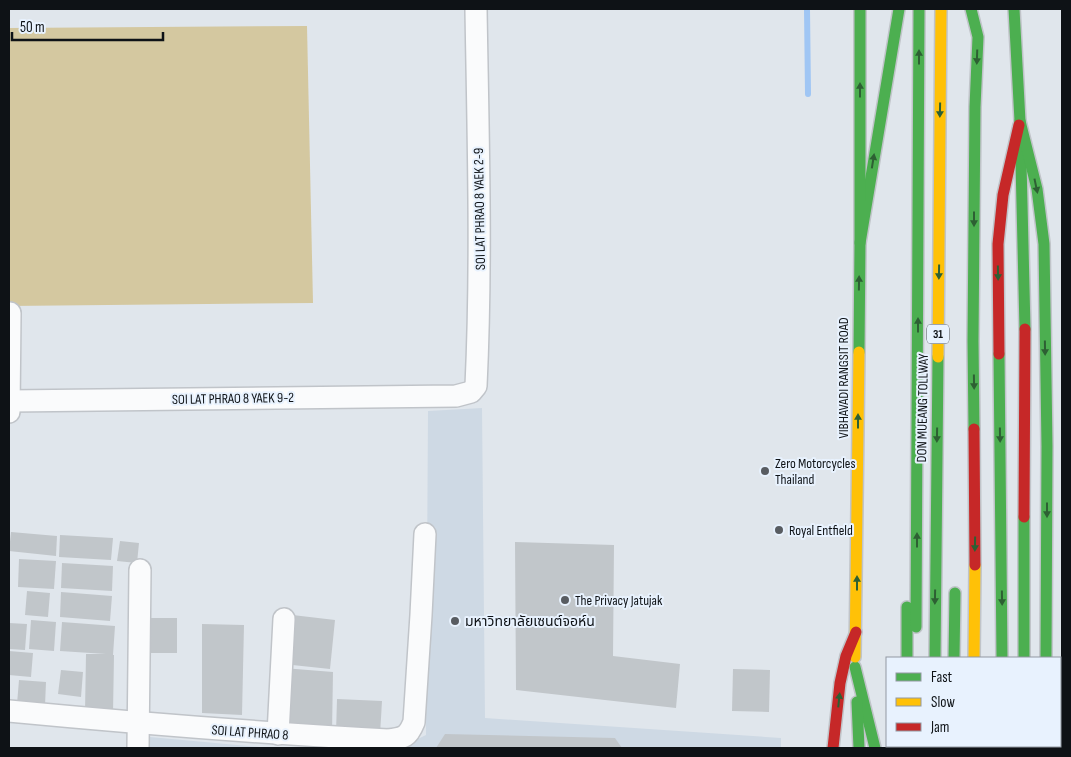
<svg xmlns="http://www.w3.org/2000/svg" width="1071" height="757" font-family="'Sofia Sans Condensed','Noto Sans Thai',sans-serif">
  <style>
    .built { fill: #ced9e4 }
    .green { fill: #d4c8a0 }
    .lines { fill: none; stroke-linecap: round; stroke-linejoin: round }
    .stream { stroke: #a0c6f4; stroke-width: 6 }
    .building { fill: #c1c6ca }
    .street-casing { stroke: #c0c4c9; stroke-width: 24 }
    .fast-casing { stroke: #c0c4c9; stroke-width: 14 }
    .slow-casing { stroke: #c0c4c9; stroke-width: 14 }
    .jam-casing { stroke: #c0c4c9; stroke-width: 14 }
    .street { stroke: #fafbfc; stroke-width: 21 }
    .fast { stroke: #4caf50; stroke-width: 11 }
    .slow { stroke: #ffc107; stroke-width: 11 }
    .jam { stroke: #c62828; stroke-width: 11 }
    .oneway { fill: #2d6033 }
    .poi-dot { fill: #585c61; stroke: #e8f2fe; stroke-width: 2 }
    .labels { text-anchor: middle; stroke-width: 4; stroke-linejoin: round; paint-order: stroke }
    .shield { fill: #e8f2fe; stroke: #4f555c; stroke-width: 1 }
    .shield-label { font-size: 12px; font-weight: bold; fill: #0e1216 }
    .street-label { font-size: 14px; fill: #0e1216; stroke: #e8f2fe }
    .poi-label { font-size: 14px; fill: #0e1216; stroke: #e8f2fe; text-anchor: start }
  </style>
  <rect width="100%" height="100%" fill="#e0e6ec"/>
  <g class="built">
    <polygon points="482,408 485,718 781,738 781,748 399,748 426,735 428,411"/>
    <polygon points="139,736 271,748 139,748"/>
  </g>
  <polygon class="green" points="307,26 313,303 9,306 9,28"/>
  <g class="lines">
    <polyline class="stream" points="807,9 808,94"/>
  </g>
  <g class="building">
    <polygon points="11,532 57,536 56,556 9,551"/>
    <polygon points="60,535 113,538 111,560 59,557"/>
    <polygon points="120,541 139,543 137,563 117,561"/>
    <polygon points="515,542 614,545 613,656 680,664 676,708 516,690"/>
    <polygon points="19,559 56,561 54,589 18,587"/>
    <polygon points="62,563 113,566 112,591 61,588"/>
    <polygon points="27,591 50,593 48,617 25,615"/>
    <polygon points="61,592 112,596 110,621 60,617"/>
    <polygon points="284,614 335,620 330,669 283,664"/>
    <rect x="145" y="618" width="32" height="35"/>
    <polygon points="31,620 56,622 54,651 29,649"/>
    <polygon points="62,622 115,626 113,655 114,655 113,713 85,712 86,654 106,654 60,651"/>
    <polygon points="9,623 27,624 25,650 9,649"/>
    <polygon points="202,624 244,625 242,715 202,713"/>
    <polygon points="9,651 33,653 31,677 9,675"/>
    <polygon points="283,668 333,672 332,733 281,728"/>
    <polygon points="733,669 770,670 769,712 732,711"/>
    <polygon points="61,670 83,672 81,697 58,694"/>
    <polygon points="19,680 46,682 45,706 17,704"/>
    <polygon points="337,699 382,701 380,735 336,733"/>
    <polygon points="445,734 615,738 622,748 436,748"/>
  </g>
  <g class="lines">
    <g class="street-casing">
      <g id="street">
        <path d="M9,401L456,396L471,392L476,386C482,260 478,134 476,9"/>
        <polyline points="9,412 10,313"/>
        <path d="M9,711C135,723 261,733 388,740C404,738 408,737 414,722L421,615L425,534"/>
        <polyline points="278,734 284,619"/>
        <polyline points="138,748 140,570"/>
      </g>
    </g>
    <g class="fast-casing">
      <g id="fast">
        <polyline points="971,9 978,37 975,107 973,341 974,429"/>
        <polyline points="1014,9 1020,121 1025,329"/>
        <polyline points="1020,121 1037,189 1044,244 1047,446 1046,658"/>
        <polyline points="860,243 899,9"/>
        <polyline points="859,352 860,243 860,9"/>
        <polyline points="999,354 1002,658"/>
        <polyline points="907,607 907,658"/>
        <polyline points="916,627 919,9"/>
        <polyline points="935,658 938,357"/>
        <polyline points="954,658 955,593"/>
        <polyline points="1024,658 1024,517"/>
        <polyline points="855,667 875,748"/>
        <polyline points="857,702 859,748"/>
        <polyline points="974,746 974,748"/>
        <polyline points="1024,746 1024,748"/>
        <polyline points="1046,746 1046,748"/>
      </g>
    </g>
    <g class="slow-casing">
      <g id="slow">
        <polyline points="938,357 941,9"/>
        <polyline points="855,657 859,352"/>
        <polyline points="974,658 975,565"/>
        <polyline points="904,746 904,748"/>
        <polyline points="934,746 934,748"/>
        <polyline points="954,746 954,748"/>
        <polyline points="1001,746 1001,748"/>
      </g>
    </g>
    <g class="jam-casing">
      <g id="jam">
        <polyline points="999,354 998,244 1003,195 1019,125"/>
        <polyline points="974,429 975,565"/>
        <polyline points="1024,517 1025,329"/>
        <polyline points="833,748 840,683 846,656 856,632"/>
      </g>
    </g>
    <use href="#street" class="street"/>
    <use href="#fast" class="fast"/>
    <use href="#slow" class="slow"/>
    <use href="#jam" class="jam"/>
  </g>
  <defs><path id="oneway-solid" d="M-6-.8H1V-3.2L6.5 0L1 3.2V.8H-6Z" transform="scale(1.25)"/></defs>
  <g class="oneway">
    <use href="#oneway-solid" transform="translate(919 57) rotate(-90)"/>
    <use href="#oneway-solid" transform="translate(977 57) rotate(92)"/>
    <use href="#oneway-solid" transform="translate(860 90) rotate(-90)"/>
    <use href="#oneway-solid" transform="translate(940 110) rotate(91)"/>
    <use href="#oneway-solid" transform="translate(873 161) rotate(-81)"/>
    <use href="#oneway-solid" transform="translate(1036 186) rotate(78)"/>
    <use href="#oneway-solid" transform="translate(974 219) rotate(90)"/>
    <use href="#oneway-solid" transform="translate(939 272) rotate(91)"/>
    <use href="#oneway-solid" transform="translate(998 273) rotate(89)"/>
    <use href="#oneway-solid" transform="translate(859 283) rotate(-89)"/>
    <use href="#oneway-solid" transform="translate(918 325) rotate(-90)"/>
    <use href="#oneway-solid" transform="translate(1045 348) rotate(89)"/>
    <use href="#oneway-solid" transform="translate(974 382) rotate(89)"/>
    <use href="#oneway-solid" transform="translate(858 421) rotate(-90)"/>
    <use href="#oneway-solid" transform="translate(937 435) rotate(91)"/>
    <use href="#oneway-solid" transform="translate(1000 435) rotate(89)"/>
    <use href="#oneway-solid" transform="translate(1047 510) rotate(90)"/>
    <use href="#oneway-solid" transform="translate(917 540) rotate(-90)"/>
    <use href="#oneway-solid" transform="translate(975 544) rotate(91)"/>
    <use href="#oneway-solid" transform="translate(857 583) rotate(-90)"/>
    <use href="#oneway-solid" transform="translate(935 597) rotate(91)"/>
    <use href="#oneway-solid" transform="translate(1002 598) rotate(89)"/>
    <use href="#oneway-solid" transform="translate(839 700) rotate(-84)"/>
  </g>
  <g class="poi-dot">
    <circle cx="765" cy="471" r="5"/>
    <circle cx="779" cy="530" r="5"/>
    <circle cx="565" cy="600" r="5"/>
    <circle cx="455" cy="621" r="5"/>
  </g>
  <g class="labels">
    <rect class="shield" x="927" y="324.5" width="22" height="19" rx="4"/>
    <g class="shield-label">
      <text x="938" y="338">31</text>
    </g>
    <g class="street-label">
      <text transform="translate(479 209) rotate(-91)" y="5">SOI LAT PHRAO 8 YAEK 2-9</text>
      <text transform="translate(843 378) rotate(-90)" y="5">VIBHAVADI RANGSIT ROAD</text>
      <text transform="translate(233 398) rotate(-1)" y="5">SOI LAT PHRAO 8 YAEK 9-2</text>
      <text transform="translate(922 408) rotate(-89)" y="5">DON MUEANG TOLLWAY</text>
      <text transform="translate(250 732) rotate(4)" y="5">SOI LAT PHRAO 8</text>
    </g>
    <g class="poi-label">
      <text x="775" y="468">Zero Motorcycles<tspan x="775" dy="16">Thailand</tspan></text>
      <text x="789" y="535">Royal Entfield</text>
      <text x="575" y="605">The Privacy Jatujak</text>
      <text x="465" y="626">มหาวิทยาลัยเซนต์จอห์น</text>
    </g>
  </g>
  <rect width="1071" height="757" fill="none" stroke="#0e1216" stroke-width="20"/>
  <rect x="886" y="657" width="175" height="90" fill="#e8f2fe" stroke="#9198a1"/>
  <rect x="896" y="673" width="25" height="8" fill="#4caf50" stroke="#9198a1"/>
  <text x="931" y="682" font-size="15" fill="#0e1216">Fast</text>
  <rect x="896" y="698" width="25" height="8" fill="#ffc107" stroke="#9198a1"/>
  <text x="931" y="707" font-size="15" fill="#0e1216">Slow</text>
  <rect x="896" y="723" width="25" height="8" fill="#c62828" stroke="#9198a1"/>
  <text x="931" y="732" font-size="15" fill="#0e1216">Jam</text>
  <path d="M12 32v8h151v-8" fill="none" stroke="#0e1216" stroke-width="2.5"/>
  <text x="20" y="32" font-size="15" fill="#0e1216" stroke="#e8f2fe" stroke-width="4" paint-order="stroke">50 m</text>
</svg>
